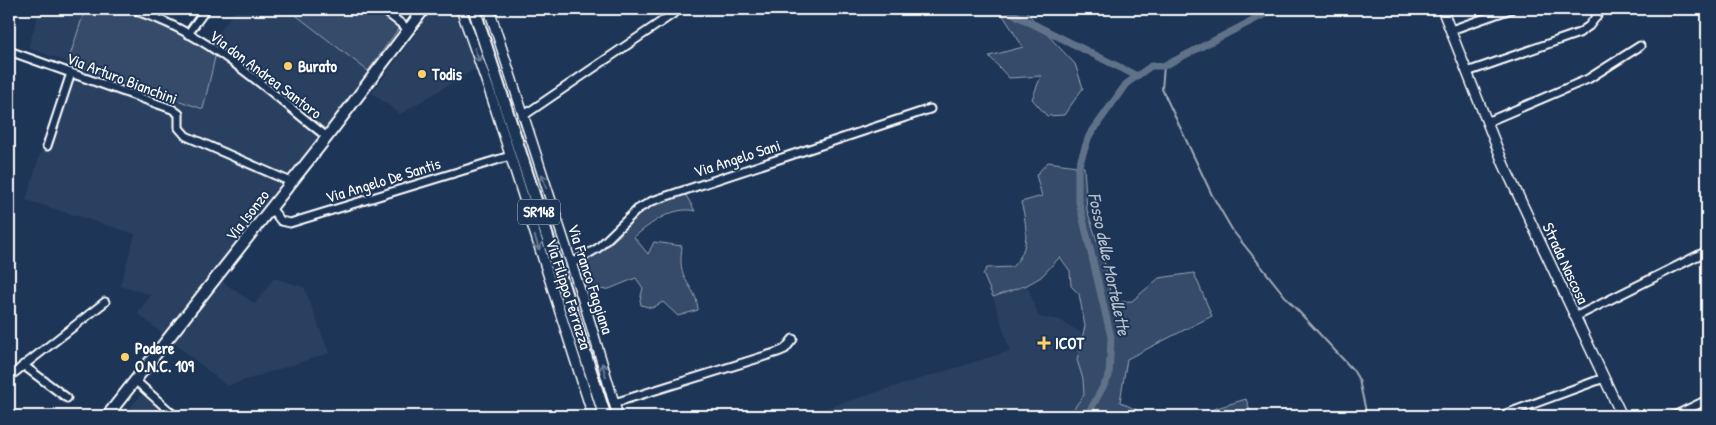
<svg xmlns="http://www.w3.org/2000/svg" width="1716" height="425" font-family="'Patrick Hand',sans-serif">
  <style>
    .built { fill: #2a4161 }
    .green { fill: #364b69; stroke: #9aa5b4 }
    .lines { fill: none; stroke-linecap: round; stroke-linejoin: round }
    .stream { stroke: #a0aab8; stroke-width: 2 }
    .canal { stroke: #617289; stroke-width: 7 }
    .minor-casing { stroke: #fff; stroke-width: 11 }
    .tertiary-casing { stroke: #fff; stroke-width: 12 }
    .secondary-casing { stroke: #fff; stroke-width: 14 }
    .primary-casing { stroke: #fff; stroke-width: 15 }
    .minor { stroke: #1d3557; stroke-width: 7 }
    .tertiary { stroke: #1d3557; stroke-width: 9 }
    .secondary { stroke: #1d3557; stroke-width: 10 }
    .primary { stroke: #1d3557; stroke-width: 11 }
    .oneway { stroke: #6c7c92 }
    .poi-dot { fill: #ffd166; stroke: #1d3557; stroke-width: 2 }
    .labels { text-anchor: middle; stroke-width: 4; stroke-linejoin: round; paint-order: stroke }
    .shield { fill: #1d3557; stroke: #bbc2cd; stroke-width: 1 }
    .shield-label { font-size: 15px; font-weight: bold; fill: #fff }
    .poi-label { font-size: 16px; font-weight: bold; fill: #fff; stroke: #1d3557; text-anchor: start }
    .street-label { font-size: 16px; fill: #fff; stroke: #1d3557 }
    .water-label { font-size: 18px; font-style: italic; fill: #b8c0ca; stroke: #1d3557 }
  </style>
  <rect width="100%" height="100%" fill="#1d3557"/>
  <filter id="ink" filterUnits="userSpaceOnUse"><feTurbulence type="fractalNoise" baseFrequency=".02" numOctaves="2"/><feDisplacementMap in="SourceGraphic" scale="10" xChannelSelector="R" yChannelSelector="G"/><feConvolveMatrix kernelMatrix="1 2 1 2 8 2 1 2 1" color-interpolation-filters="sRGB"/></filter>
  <g filter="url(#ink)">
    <g class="built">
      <polygon points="40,9 85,9 68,62 208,48 236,9 288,9 368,71 214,276 255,304 274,278 304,287 329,353 227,386 137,313 151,295 120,286 135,234 26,200 68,62 28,48"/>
      <polygon points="434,9 454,9 475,69 400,114 372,93"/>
      <polygon points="1027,285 1039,317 1060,320 1083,334 1077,359 1083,379 1084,395 1068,416 800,416 1010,351 993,297"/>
      <polygon points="142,394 168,416 123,416"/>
    </g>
    <g class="green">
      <polygon points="85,9 121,9 165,25 216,53 203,109 68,62"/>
      <polygon points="288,9 375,9 399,28 368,71"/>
      <polygon points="999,9 1027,9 1028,14 1075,64 1083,88 1064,115 1047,116 1032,99 1041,76 1009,78 989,56 1023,47"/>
      <path d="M1048,162L1084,167L1087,210L1110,280L1109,295L1115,302L1132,301L1159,278L1194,273L1212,316L1127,359L1120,402L1149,416H1068L1084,395L1083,379L1077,360L1085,326L1079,294L1071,286L1070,271L1060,257L1041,277L1027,285L993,297L983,274L987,268L1012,267C1031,249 1027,225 1021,202L1042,196L1036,175Z"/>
      <path d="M684,192L695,211C673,205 649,225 634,237L648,254L654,242L682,246C681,256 680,264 683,274C689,289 697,292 698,310L678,316L663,302L652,308L641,305L640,300L643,288L636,278L609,289L587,291L577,264L599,253L619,236L635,215L646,207Z"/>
      <polygon points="1246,399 1252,416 1191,416"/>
    </g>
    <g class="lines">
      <polyline class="stream" points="1164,66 1162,89 1212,195 1233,231 1288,300 1353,370 1359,380 1367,416"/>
      <g class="canal">
        <polyline points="1009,9 1017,16 1137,76"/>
        <polyline points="1087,416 1109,376 1111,337 1078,198 1078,168 1089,136 1126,84 1151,66 1164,66 1275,9"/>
      </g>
      <g class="minor-casing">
        <g id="minor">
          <polyline points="382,9 408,29"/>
          <path d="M139,12C211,35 268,91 327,137"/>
          <polyline points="1451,30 1511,9"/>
          <polyline points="188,34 206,9"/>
          <polyline points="9,51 172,109 179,114 179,128 186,136 291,182"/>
          <polyline points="1467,72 1579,33 1589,26 1602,9"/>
          <polyline points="523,116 680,9"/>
          <polyline points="1487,122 1588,79 1640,46"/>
          <polyline points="47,146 71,73"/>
          <polyline points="271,208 281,221 290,223 510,156"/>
          <polyline points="571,264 598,248 638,209 652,201 930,109"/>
          <polyline points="1575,317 1707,251"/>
          <polyline points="23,365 67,398"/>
          <polyline points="9,377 105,302"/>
          <polyline points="136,381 175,416"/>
          <polyline points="614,403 778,352 785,349 793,339"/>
          <polyline points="1500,416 1604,378"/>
          <polyline points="1674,416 1707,400"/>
        </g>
      </g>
      <g class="tertiary-casing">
        <g id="tertiary">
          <polyline points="461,9 492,98 593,416"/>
          <polyline points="489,9 586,309 618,416"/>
          <polyline points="1442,9 1504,165 1622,416"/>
        </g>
      </g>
      <g class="secondary-casing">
        <polyline id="secondary" points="107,416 327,137 424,9"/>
      </g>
      <g class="primary-casing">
        <polyline id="primary" points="474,9 605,416"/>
      </g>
      <use href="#minor" class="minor"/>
      <use href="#tertiary" class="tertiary"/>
      <use href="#secondary" class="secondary"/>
      <use href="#primary" class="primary"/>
    </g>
    <defs><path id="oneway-shaft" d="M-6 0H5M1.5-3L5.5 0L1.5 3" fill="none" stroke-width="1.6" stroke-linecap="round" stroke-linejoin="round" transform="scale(1.25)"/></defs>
    <g class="oneway">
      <use href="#oneway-shaft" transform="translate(477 55) rotate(71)"/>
      <use href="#oneway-shaft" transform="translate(544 181) rotate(-108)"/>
      <use href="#oneway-shaft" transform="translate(537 243) rotate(72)"/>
      <use href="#oneway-shaft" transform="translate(604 370) rotate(-107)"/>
    </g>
  </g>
  <g class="poi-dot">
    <circle cx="288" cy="66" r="5"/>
    <circle cx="422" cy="74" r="5"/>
    <path d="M1041.5 335.5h5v5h5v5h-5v5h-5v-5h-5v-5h5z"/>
    <circle cx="125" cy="357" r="5"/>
  </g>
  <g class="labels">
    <rect class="shield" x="518" y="199.5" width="42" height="25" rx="4"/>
    <g class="shield-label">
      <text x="539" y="217">SR148</text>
    </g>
    <g class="poi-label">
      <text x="298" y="72">Burato</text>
      <text x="432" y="80">Todis</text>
      <text x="1055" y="349">ICOT</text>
      <text x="135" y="354">Podere<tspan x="135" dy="18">O.N.C. 109</tspan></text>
    </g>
    <g class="street-label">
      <text transform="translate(266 74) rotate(37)" y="6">Via don Andrea Santoro</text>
      <text transform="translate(122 78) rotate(21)" y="6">Via Arturo Bianchini</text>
      <text transform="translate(737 158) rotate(-18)" y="6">Via Angelo Sani</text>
      <text transform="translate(383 180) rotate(-17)" y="6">Via Angelo De Santis</text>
      <text transform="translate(247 215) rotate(-52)" y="6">Via Isonzo</text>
      <text transform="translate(1566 263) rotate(65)" y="6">Strada Nascosa</text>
      <text transform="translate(591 279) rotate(72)" y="6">Via Franco Faggiana</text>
      <text transform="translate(569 294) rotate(72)" y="6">Via Filippo Ferrazza</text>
    </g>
    <g class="water-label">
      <text transform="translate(1109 264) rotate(78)" y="6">Fosso delle Mortellette</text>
    </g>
  </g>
  <rect width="1716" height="425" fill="none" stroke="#1d3557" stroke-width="30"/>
  <rect x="15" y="15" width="1686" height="395" fill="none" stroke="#fff" stroke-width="2" filter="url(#ink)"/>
</svg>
